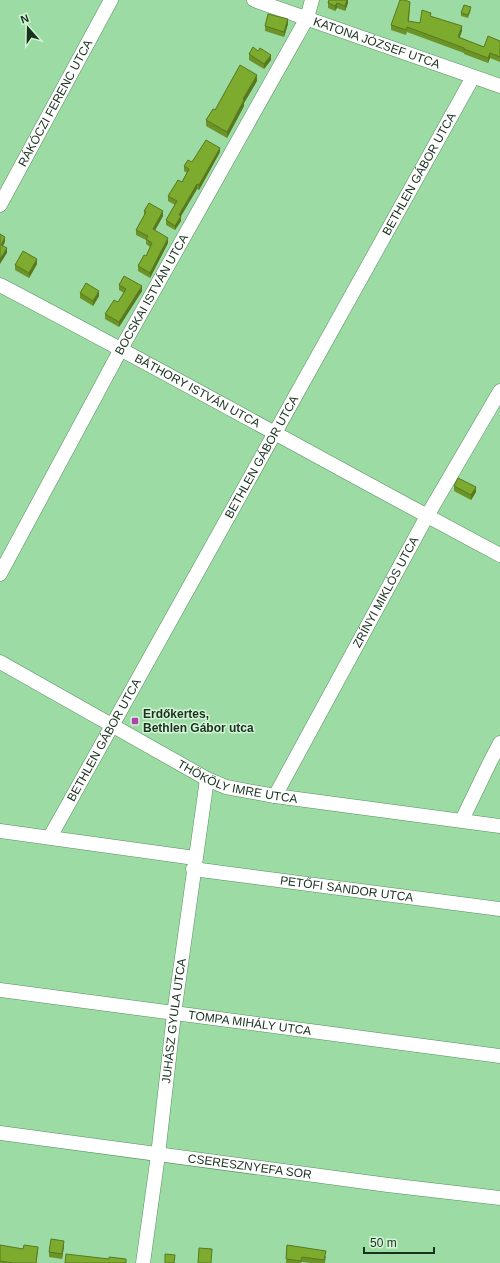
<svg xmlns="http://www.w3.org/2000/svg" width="500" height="1263" font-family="Helvetica,sans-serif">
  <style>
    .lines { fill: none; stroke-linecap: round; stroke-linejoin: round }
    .minor-casing { stroke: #53905d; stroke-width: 15 }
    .minor { stroke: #fff; stroke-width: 14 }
    .wall { fill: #6c9327 }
    .shaded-wall { fill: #587820 }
    .building { fill: #7dab2d; stroke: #587820 }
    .poi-dot { fill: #ab46aa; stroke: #d4f4d7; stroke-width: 1.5 }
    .labels { text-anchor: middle; stroke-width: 3; stroke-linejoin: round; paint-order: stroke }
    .street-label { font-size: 12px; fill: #19321d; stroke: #d4f4d7 }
    .poi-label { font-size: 12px; font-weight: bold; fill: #19321d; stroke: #d4f4d7; text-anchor: start }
  </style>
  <rect width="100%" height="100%" fill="#9cdba4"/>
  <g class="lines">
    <g class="minor-casing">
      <g id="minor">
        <path id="s1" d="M254,0L500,86"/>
        <path id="s2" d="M0,205L111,0"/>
        <path id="s3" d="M0,285C168,373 333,466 500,555"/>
        <path id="s4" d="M0,574L121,349L307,18L312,0"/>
        <path id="s5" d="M0,662L207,779L226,787L275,796L500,826"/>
        <path id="s6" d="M275,796L427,516L500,391"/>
        <polyline points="462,820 490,762 500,743"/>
        <polyline points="0,831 195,858"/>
        <path id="s7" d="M50,837L473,77"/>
        <path id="s8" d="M193,869L500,909"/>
        <path id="s9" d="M0,990L500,1056"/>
        <path id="s10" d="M0,1133L388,1185L500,1198"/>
        <path id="s11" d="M143,1263L158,1155L174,1014L207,779"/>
      </g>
    </g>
    <use href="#minor" class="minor"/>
  </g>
  <g class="wall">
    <polygon points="348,0 348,3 345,11 337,8 335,11 328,8 328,3"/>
    <polygon points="410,7 409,21 420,23 431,16 462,31 459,37 484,47 500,41 500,62 490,58 488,63 464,54 464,53 407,32 406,35 391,30 391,25"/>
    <polygon points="471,10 468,18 461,16 461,13"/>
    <polygon points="288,24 284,37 265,31 265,26"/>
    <polygon points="249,54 271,60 264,69 249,60"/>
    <polygon points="257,81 244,103 244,106 227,138 206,126 206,120 215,110"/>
    <polygon points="220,152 199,190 197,189 181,216 181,221 175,230 166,225 166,220 175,205 168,201 168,196 182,182 187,173 184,171 184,166 192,162"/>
    <polygon points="144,211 163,216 155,230 168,243 150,278 138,271 138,266 146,256 150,247 146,244 146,240 136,235 136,230 144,216"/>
    <polygon points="37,264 29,278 15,270 15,265"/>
    <polygon points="119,285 142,291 119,327 105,319 105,314 118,302 124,293 119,290"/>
    <polygon points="80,293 99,296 93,306 80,298"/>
    <polygon points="454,486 476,492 471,500 454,491"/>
    <polygon points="0,1245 38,1252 36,1263 0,1263"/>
    <polygon points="287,1245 326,1256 325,1263 311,1263 302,1262 301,1263 286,1263"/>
    <polygon points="64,1246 62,1259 49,1257 49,1252"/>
  </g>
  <g class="shaded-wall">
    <polygon points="347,0 348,0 348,3 345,11 345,6"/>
    <polygon points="337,3 337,8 335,11 335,6"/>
    <polygon points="288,19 288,24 284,37 284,32"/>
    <polygon points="462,26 462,31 458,42 458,37"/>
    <polygon points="490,53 490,58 488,63 488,58"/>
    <polygon points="271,55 271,60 264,69 264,64"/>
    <polygon points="257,75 257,81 244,103 244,106 227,138 227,132 243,99"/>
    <polygon points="220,148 220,152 199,190 199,185"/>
    <polygon points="197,184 197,189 181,216 181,221 175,230 175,226 179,215"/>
    <polygon points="163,211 163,216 153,234 153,229"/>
    <polygon points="5,237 5,242 1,250 1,245"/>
    <polygon points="168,238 168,243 150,278 150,273"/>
    <polygon points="7,248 7,253 0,264 0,259"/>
    <polygon points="37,259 37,264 29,278 29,273"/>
    <polygon points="142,286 142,291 119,327 119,322"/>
    <polygon points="99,291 99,296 93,306 93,301"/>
    <polygon points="476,487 476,492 471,500 471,495"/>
    <polygon points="64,1241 64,1246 62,1259 62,1254"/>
  </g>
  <g class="building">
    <polygon points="329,0 347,0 345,6 337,3 335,6 328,3"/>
    <polygon points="400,0 405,0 410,2 408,21 420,23 422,10 431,13 430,16 462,26 458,37 484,47 488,36 500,41 500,57 490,53 488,58 464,49 464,48 407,27 406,30 391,25"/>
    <polygon points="464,5 471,7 468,15 461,13"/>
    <polygon points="268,14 288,19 284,32 265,26"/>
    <polygon points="253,47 258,51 260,48 271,55 264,64 249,54"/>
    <polygon points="240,65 257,75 243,99 244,100 227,132 206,120 213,109 215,110"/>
    <polygon points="206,140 220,148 199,185 197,184 179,215 181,216 175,226 166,220 177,201 168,196 178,180 182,182 189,169 184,166 188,160 192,162"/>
    <polygon points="149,203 163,211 153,229 168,238 150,273 138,266 144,255 146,256 152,243 146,239 148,236 136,230 146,212 144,211"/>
    <polygon points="0,234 5,237 1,245 7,248 0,259"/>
    <polygon points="23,251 37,259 29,273 15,265"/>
    <polygon points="124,276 142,286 119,322 105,314 114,300 118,302 126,289 119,285"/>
    <polygon points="86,283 99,291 93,301 80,293"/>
    <polygon points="458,478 476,487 471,495 454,486"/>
    <polygon points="51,1239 64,1241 62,1254 49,1252"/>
    <polygon points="0,1245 23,1249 24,1245 38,1247 36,1263 13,1263 0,1261"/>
    <polygon points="287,1245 326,1251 324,1260 302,1257 301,1261 286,1259"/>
    <polygon points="199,1248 212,1249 211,1263 198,1263"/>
    <polygon points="66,1254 109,1259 109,1257 126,1259 126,1263 65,1263"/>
    <polygon points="165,1254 175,1255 174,1263 165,1263"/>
  </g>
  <rect class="poi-dot" x="131" y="717" width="8" height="8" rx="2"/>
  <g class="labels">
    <g class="street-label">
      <text dy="4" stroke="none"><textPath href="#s1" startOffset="130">KATONA JÓZSEF UTCA</textPath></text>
      <text dy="4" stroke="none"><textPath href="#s2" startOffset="116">RÁKÓCZI FERENC UTCA</textPath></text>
      <text dy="4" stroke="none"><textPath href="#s7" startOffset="759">BETHLEN GÁBOR UTCA</textPath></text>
      <text dy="4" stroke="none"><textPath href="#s4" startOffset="318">BOCSKAI ISTVÁN UTCA</textPath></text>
      <text dy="4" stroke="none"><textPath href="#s3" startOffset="224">BÁTHORY ISTVÁN UTCA</textPath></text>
      <text dy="4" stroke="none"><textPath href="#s7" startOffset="435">BETHLEN GÁBOR UTCA</textPath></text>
      <text dy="4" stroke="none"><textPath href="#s6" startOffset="232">ZRÍNYI MIKLÓS UTCA</textPath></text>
      <text dy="4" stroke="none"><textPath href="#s7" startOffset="111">BETHLEN GÁBOR UTCA</textPath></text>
      <text dy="4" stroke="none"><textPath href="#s5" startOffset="268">THÖKÖLY IMRE UTCA</textPath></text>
      <text dy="4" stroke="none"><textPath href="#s8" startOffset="155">PETŐFI SÁNDOR UTCA</textPath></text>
      <text dy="4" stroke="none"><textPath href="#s11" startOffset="244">JUHÁSZ GYULA UTCA</textPath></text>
      <text dy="4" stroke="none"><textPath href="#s9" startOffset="252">TOMPA MIHÁLY UTCA</textPath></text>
      <text dy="4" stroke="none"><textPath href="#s10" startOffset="252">CSERESZNYEFA SOR</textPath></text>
    </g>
    <g class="poi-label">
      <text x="143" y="718">Erdőkertes,<tspan x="143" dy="14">Bethlen Gábor utca</tspan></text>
    </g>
  </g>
  <g transform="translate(28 28) rotate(340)" stroke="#d4f4d7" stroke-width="3" paint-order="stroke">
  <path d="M0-3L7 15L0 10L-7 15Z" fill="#19321d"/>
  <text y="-6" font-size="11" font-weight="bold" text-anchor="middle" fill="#19321d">N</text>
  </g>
  <path d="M364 1247v6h70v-6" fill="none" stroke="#19321d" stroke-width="2"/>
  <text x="370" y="1247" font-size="12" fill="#19321d" stroke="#d4f4d7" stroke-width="3" paint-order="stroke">50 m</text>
</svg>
